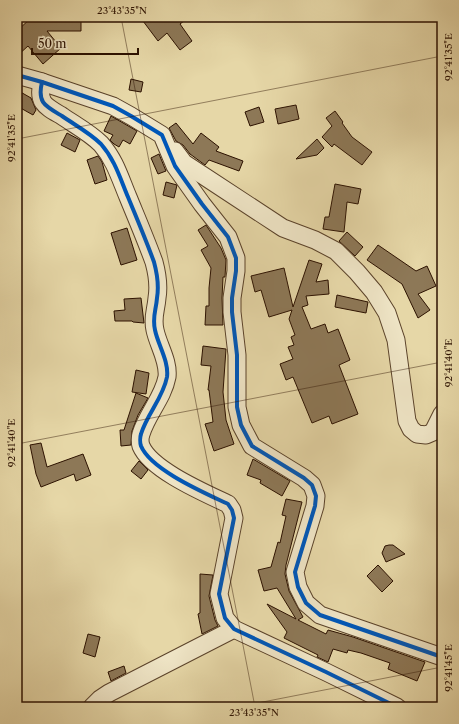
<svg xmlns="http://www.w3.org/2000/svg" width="459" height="724" font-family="'Libre Caslon Text',serif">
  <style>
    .building { fill: #8d7857; stroke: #2c1100 }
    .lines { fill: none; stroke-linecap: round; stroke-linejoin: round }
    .minor-casing { stroke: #5a422a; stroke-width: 19 }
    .minor { stroke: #efe5c6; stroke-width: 17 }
    .cycleway-casing { stroke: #efe5c6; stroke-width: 6 }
    .cycleway { stroke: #0057b8; stroke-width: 4 }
    .ticks { fill: none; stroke: #2c1100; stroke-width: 1; stroke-opacity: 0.45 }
    .neatline { fill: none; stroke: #2c1100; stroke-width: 1.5 }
    .ticks-label { font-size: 10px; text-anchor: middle; fill: #2c1100 }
  </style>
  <rect width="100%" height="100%" fill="#e6d7a7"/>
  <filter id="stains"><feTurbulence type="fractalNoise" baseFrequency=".005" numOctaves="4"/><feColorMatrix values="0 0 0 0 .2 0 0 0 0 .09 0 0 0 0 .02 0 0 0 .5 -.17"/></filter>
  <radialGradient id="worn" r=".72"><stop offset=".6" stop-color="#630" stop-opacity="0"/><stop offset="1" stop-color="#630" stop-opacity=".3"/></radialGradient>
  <g class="building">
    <polygon points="32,17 81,17 81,31 47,31 61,48 43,64 28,46 17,56 17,31"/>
    <polygon points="140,17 189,17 180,24 192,41 180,50 167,33 158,41"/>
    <polygon points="131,79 143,82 141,92 129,90"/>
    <polygon points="17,90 31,98 36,110 33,115 17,106"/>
    <polygon points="296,105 299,119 278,124 275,109"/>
    <polygon points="259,107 264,122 250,126 245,112"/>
    <polygon points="335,111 343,122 342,123 352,137 372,152 362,165 334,144 332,147 322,137 332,126 326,118"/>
    <polygon points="111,116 137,131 130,144 123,140 119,147 114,144 110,140 113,135 104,131"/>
    <polygon points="176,123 193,144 201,133 219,147 216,151 243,161 239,171 209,160 205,165 190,154 183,145 176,141 169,128"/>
    <polygon points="67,133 80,140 75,152 61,145"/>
    <polygon points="317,139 324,148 317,155 296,159"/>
    <polygon points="159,154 166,171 158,174 151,158"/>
    <polygon points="98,156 102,162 107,180 95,184 87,160"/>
    <polygon points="166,182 177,185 174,198 163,195"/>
    <polygon points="335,184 361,189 358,204 347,202 344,232 323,229 325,217 329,217"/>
    <polygon points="206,225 221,248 226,260 225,277 223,277 222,298 223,325 205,325 206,306 209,306 209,288 211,268 201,250 208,246 198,230"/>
    <polygon points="127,228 137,260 121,265 111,233"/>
    <polygon points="347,232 363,247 355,256 339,241"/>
    <polygon points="378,245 416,271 427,266 436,286 418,294 430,310 418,318 402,284 367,260"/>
    <polygon points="309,260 322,264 316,282 328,280 329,294 306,296 308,305 302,307 311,329 325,324 328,333 338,329 350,360 339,365 358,414 332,424 329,416 312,423 293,377 286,380 280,364 293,359 288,347 294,345 291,337 295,335 289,319 292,310 269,317 261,290 255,292 251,276 284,268 293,307"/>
    <polygon points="337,295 368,302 366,313 335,307"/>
    <polygon points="141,298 144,323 133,322 132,321 115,321 114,311 125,310 124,299"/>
    <polygon points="203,346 226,349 223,392 226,420 234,444 214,451 205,424 213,422 209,390 208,390 211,366 201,365"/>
    <polygon points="136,370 149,373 146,394 132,392"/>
    <polygon points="136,393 148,398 138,415 132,431 131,445 121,446 120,430 124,430"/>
    <polygon points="41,443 47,467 83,454 91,475 76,481 74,474 41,487 36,474 30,445"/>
    <polygon points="253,459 290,481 282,496 260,483 261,480 247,475"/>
    <polygon points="139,461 148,470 141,479 131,471"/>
    <polygon points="286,499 302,502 286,565 285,574 289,591 303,617 298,620 326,634 328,630 353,637 425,662 417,681 388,669 390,663 361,653 348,650 347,653 333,649 328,662 317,657 318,655 284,638 287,632 267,604 296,619 277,588 264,591 258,570 271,567 278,542 280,543 286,516 282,515"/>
    <polygon points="389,545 393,545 405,554 386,562 382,553 385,546"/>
    <polygon points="378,565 393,581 382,592 367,576"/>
    <polygon points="200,574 213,575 209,596 215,620 218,626 202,634 198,614 200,613"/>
    <polygon points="88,634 100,637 95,657 83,653"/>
    <polygon points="124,666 126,673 111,681 108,672"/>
  </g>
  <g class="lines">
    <g class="minor-casing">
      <g id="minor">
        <polyline points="17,75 42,82 113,106 131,116 162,135 175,166 202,204 228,237 236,258 236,271 232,298 232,312 237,355 237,407 241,425 252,446 304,478 312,485 316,496 315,506 295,572 298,587 306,603 320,615 442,657"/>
        <path d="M42,82C37,103 45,106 62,116C75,125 90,133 101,144C115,160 120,178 128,197C137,219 146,240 154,262C157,273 159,286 157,298C156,311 152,317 155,330C158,345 169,361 167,377C163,398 147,414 141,434C140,437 140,443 141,446C151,470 205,493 228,504L232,510L234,518L219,594L225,618L234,629L326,672L397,707"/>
        <polyline points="175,151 184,163 283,228 315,240 336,251 357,272 374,292 387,313 396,340 407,421 411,429 417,434 426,435 433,432 442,414"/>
        <polyline points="92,707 100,699 109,693 234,629"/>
      </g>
    </g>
    <use href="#minor" class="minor"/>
    <g class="cycleway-casing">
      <g id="cycleway">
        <polyline points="17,75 42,82 113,106 131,116 162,135 175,166 202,204 228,237 236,258 236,271 232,298 232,312 237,355 237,407 241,425 252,446 304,478 312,485 316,496 315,506 295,572 298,587 306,603 320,615 442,657"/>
        <path d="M42,82C37,103 45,106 62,116C75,125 90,133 101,144C115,160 120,178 128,197C137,219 146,240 154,262C157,273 159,286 157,298C156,311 152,317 155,330C158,345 169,361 167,377C163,398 147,414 141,434C140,437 140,443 141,446C151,470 205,493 228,504L232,510L234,518L219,594L225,618L234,629L326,672L397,707"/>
      </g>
    </g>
    <use href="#cycleway" class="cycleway"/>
  </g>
  <path class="ticks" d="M121,17L255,707M17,139L442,56M17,444L442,362M237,707L442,667"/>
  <rect width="459" height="724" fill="none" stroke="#e6d7a7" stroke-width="44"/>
  <path d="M32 48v6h106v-6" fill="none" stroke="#2c1100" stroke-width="2"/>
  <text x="38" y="48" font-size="12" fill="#2c1100" stroke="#efe5c6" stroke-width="3" paint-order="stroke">50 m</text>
  <rect x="22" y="22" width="415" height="680" class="neatline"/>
  <g class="ticks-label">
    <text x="122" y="14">23°43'35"N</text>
    <text transform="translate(448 57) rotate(-90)" y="4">92°41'35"E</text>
    <text transform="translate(11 138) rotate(-90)" y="4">92°41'35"E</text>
    <text transform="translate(448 363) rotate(-90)" y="4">92°41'40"E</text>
    <text transform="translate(11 443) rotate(-90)" y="4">92°41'40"E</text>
    <text transform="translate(448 668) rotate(-90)" y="4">92°41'45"E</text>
    <text x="254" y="716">23°43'35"N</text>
  </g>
  <rect width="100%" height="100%" filter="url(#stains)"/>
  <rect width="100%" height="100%" fill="url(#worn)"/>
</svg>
